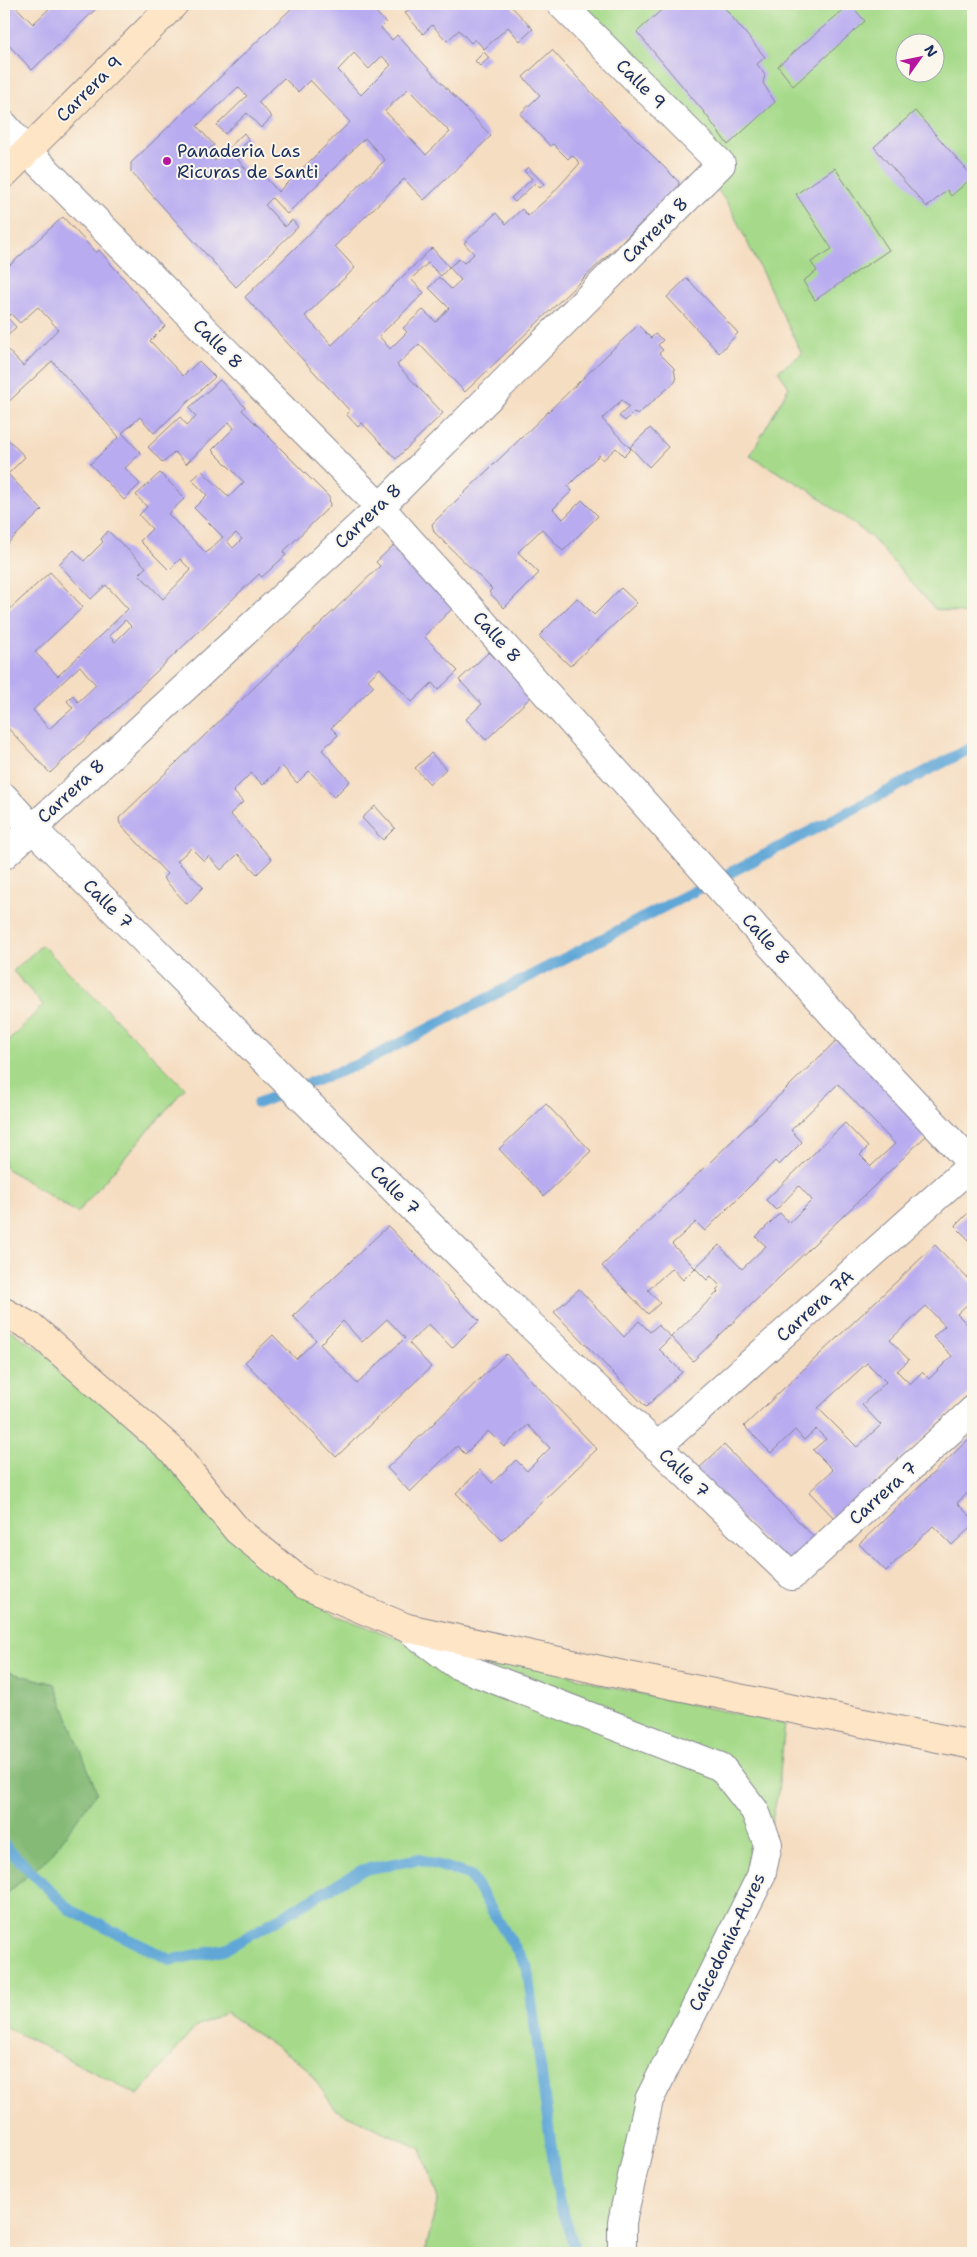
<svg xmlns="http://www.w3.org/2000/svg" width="977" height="2257" font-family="'Shantell Sans',sans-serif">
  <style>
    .green { fill: #a6da8a; stroke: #608474; fill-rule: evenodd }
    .forest { fill: #84ba76; stroke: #50746a }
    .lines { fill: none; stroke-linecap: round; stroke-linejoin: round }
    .stream { stroke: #61a7d7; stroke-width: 11 }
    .building { fill: #b8abf0; fill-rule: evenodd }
    .minor-casing { stroke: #888690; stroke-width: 30 }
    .secondary-casing { stroke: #888690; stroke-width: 30 }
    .minor { stroke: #fff; stroke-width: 28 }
    .secondary { stroke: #fee5c5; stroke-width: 28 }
    .poi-dot { fill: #b5179e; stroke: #fbf7ec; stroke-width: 2 }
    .labels { text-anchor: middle; stroke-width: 4; stroke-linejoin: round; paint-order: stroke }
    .street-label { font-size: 18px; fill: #1b2f5e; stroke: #fbf7ec }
    .poi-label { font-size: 18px; fill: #1b2f5e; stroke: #fbf7ec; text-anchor: start }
  </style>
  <rect width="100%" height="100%" fill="#fbf7ec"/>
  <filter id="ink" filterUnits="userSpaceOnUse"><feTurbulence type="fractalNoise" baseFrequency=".02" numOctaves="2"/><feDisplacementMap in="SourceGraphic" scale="10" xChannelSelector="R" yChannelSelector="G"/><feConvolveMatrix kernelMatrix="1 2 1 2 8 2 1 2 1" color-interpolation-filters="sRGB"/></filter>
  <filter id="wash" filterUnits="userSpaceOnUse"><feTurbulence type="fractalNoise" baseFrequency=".0096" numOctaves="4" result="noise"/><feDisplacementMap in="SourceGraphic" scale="20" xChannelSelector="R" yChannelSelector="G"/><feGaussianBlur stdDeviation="1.12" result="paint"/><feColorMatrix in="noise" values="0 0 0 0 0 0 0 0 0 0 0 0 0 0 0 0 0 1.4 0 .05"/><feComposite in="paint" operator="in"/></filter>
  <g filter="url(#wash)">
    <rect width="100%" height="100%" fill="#f5ddc1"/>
    <g class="green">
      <path d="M581,4H973V615L935,609L871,537L809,490L750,456L789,387L778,371L802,354L730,207ZM904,42H934V72H904Z"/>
      <polygon points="42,945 185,1088 77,1213 4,1167 4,1046 43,1005 13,971"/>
      <polygon points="4,1326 90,1383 278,1577 335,1615 440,1654 514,1658 609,1687 785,1724 778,1792 763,1863 646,2115 624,2253 425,2253 438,2198 421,2149 336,2110 304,2065 225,2013 195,2028 138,2095 4,2026 4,1896 51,1855 55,1684 4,1671"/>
    </g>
    <polygon class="forest" points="4,1671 55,1684 97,1792 51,1855 4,1896"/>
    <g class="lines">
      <g class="stream">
        <polyline points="258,1103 364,1062 973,747"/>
        <polyline points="4,1845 70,1910 171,1960 226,1949 362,1870 418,1859 470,1875 527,1967 558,2197 576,2253"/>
      </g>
    </g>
    <g id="blocks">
      <g class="building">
        <polygon points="4,4 13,4 33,24 52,6 50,4 94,4 98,7 32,70 4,40"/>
        <path d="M296,4H383L375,11L386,23L381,28L392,40L397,35L491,136L424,200L404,179L335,246L355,268L305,316L332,345L432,248L449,267L459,259L464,263L474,254L464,243L496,213L506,224L522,209L528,216L551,195L580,163L572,155L568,159L553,144L550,146L520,114L540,95L523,77L552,50L618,121L679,182L678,188L465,392L419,344L397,365L443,413L396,459L362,423L358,427L346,414L350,411L245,297L385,160L365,138L287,214L272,198L265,205L285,227L292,220L298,227L236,287L131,172V163ZM354,53L369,69L382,56L391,65L361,95L338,70ZM284,78L298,92L310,80L350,122L278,192L262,173L255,180L234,155L249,140L244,133L215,161L206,152L214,145L197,126L238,87L247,96L217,125L225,134L247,113L261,128L272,117L258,102ZM408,89L450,132L426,155L385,111ZM428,263L441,276L449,267L461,280L451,289L439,277L429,288L449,308L436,322L423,310L403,328L407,332L390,349L379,336L424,293L411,279Z"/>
        <polygon points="415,4 509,4 533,29 520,41 508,27 484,49 475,39 471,43 459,30 447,41 432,25 423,34 405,13"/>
        <polygon points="668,4 725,4 723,6 765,57 757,64 765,75 763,83 775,102 728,145 704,112 637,32"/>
        <polygon points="850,4 865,21 793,86 778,66"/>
        <polygon points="484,52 489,58 480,66 475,61"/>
        <polygon points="915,111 973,177 951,196 947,190 927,207 874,147"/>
        <polygon points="528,167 544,184 540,188 535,183 515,202 511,198 532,179 524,171"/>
        <polygon points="835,168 889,250 815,300 803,281 817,271 811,262 832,249 796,194"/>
        <polygon points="63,217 96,253 99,250 165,326 150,341 183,376 199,361 215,377 154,433 140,417 122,433 141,453 125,468 140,484 124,500 90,464 119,437 52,361 4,406 4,346 23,366 58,329 38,307 20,323 11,314 7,317 16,327 4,340 4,264 7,261 10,265"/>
        <polygon points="687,278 738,333 719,353 667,297"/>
        <polygon points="638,325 651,338 655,334 663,340 658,345 663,350 659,353 674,368 676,381 637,415 634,412 625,421 619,416 629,407 622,400 602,419 631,449 624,456 616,448 603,460 599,455 568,486 572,491 553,509 563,519 582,500 598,516 563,551 542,529 518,552 539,573 504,608 489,592 492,589 434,532 432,524"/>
        <path d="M220,380L245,407L242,410L329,497L330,506L283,552L286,555L262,577L259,574L50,773L4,724V605L9,610L50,572L83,607L35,652L58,676L128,609L106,585L91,599L59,564L74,550L84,561L103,542L101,539L108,531L146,567L139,574L163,599L191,570L180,559L169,570L140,541L152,529L139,515L147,507L136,495L160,473L185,498L168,514L206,553L223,537L194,508L207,495L192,480L202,471L229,497L244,482L212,450L234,428L229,422L186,464L175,452L163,463L148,447L180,417L187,425L196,417L189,408ZM236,533L242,539L233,548L227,541ZM125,620L131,626L115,642L109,636ZM80,666L96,685L78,702L73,695L67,701L73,708L49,729L33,710Z"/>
        <polygon points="650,428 668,447 649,467 630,447"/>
        <polygon points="4,435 25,457 8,474 42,510 4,547"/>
        <polygon points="394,545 454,607 424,636 458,671 438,690 432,683 412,702 380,668 368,680 374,686 331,728 338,735 322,750 350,781 334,797 309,771 297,783 282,766 263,785 251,773 233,791 243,802 230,814 272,859 257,874 238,854 221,870 209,856 204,861 191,848 177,861 203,887 187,904 163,878 167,874 120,824 119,818 380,566 376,562"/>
        <polygon points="621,588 637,603 570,666 539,636 577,598 594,615"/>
        <polygon points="489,652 532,696 486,740 466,719 482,704 459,680"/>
        <polygon points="431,753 446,769 430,784 415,768"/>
        <polygon points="375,806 395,828 383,840 362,818"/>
        <path d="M839,1038L930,1132L693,1361L671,1337L718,1292L716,1290L720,1286L711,1276L707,1280L695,1268L683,1280L672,1268L648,1290L660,1303L648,1314L602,1266ZM838,1084L895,1144L871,1166L860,1155L868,1147L845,1123L766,1200L776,1210L799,1186L812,1200L789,1223L780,1213L756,1237L766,1246L742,1269L719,1245L695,1268L672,1244L696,1222L705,1231L775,1161L779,1165L802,1142L791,1130Z"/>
        <polygon points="546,1104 591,1151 544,1196 499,1149"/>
        <polygon points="973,1208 973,1244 955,1226"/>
        <path d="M388,1226L479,1321L452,1348L429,1324L409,1343L431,1367L336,1457L245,1362L273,1335L296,1359L316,1340L293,1316ZM387,1319L405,1338L357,1384L320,1344L343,1321L362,1342Z"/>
        <path d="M935,1245L973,1284V1299L957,1314L973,1330V1390L836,1520L809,1492L833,1470L813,1450L826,1439L816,1429L804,1440L795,1430L771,1453L744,1426ZM926,1306L945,1326L933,1337L952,1356L929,1379L922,1372L910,1384L897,1371L909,1360L890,1340ZM867,1363L886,1382L862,1405L881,1425L857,1447L818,1408Z"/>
        <polygon points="579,1289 624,1337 639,1321 650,1332 658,1325 671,1337 659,1349 682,1372 646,1407 554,1312"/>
        <polygon points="506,1354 597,1449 502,1540 456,1493 480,1470 492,1483 516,1460 527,1471 550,1448 528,1425 504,1447 488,1431 465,1454 457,1446 410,1492 387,1468"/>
        <polygon points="973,1435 973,1488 957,1503 973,1519 973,1525 952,1545 933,1526 886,1571 859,1544"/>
        <polygon points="724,1445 816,1539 788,1565 696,1471"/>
      </g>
    </g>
  </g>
  <g filter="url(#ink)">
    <use href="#blocks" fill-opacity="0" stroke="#888690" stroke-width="1"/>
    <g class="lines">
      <g class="minor-casing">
        <g id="minor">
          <polyline points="4,125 27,151 380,507 852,1036 973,1165"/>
          <polyline points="4,797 31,827 513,1308 792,1576 973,1410"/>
          <polyline points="4,855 380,507 721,164 561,4"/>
          <polyline points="657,1447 973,1164"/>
          <polyline points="407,1628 457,1665 721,1767 755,1811 768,1844 761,1876 649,2100 622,2222 622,2253"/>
        </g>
      </g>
      <g class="secondary-casing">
        <g id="secondary">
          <polyline points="4,174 174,4"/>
          <polyline points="4,1312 33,1328 171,1449 237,1530 305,1585 407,1628 623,1675 973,1745"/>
        </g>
      </g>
      <use href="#minor" class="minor"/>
      <use href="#secondary" class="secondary"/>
    </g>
  </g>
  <circle class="poi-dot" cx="167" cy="161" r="5"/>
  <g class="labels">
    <g class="street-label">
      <text transform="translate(641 84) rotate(45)" y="6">Calle 9</text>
      <text transform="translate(89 89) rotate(-45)" y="6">Carrera 9</text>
      <text transform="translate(655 230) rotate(-45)" y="6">Carrera 8</text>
      <text transform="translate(218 344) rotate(45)" y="6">Calle 8</text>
      <text transform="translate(368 516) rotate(-44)" y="6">Carrera 8</text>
      <text transform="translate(497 637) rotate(48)" y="6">Calle 8</text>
      <text transform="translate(71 791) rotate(-43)" y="6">Carrera 8</text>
      <text transform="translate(108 904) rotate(45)" y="6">Calle 7</text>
      <text transform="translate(766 939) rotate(48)" y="6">Calle 8</text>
      <text transform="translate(395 1190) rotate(45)" y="6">Calle 7</text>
      <text transform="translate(815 1306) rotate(-42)" y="6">Carrera 7A</text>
      <text transform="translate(684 1473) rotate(44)" y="6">Calle 7</text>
      <text transform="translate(883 1493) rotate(-42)" y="6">Carrera 7</text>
      <text transform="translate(727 1942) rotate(-64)" y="6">Caicedonia-Aures</text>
    </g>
    <g class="poi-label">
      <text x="177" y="157">Panaderia Las<tspan x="177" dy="21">Ricuras de Santi</tspan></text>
    </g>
  </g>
  <rect width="977" height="2257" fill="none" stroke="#fbf7ec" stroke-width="20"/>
  <g transform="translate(920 58) rotate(57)"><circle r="24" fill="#fbf7ec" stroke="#a1a7b3"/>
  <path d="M0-4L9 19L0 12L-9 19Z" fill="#b5179e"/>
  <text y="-8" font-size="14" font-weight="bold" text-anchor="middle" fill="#1b2f5e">N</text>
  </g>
</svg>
